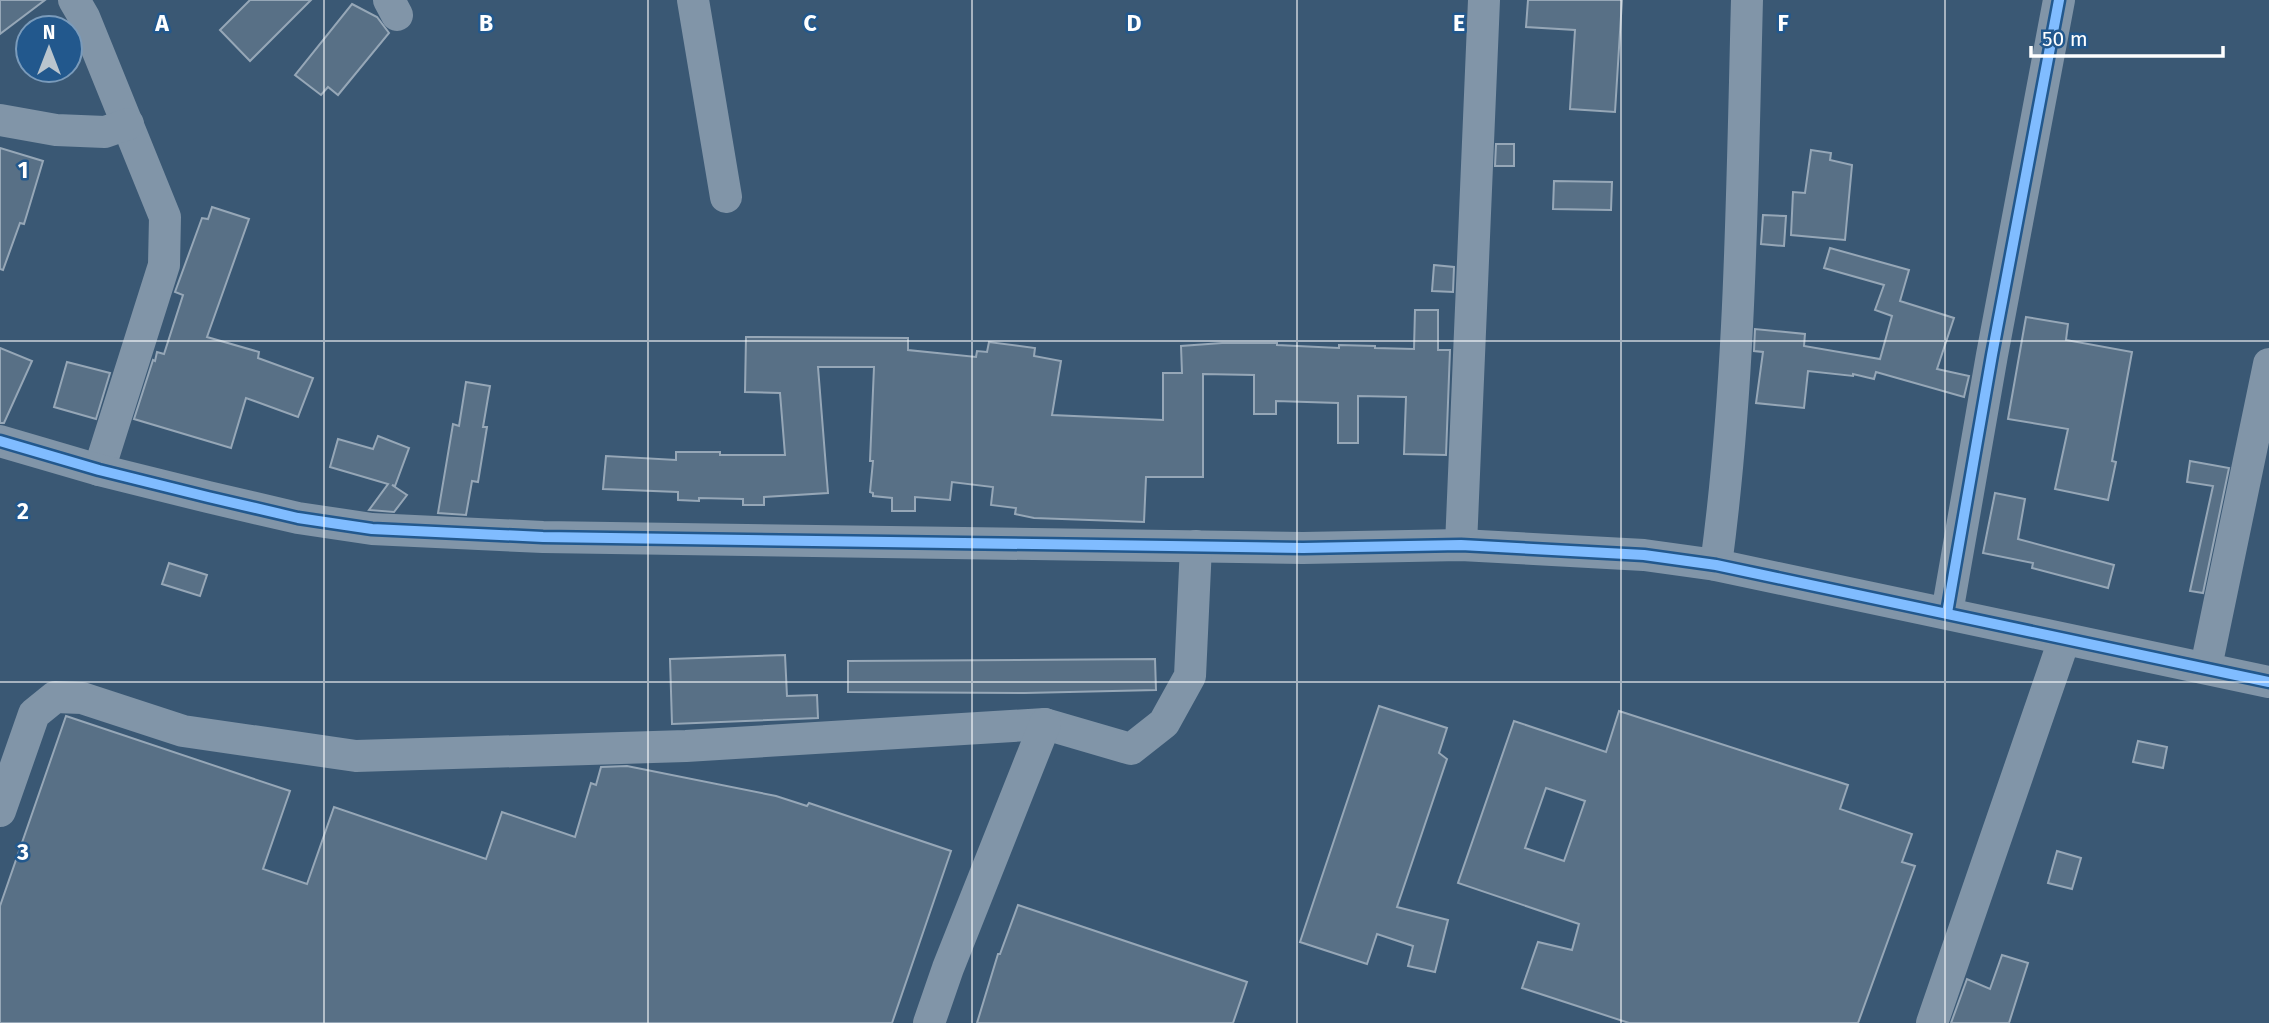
<svg xmlns="http://www.w3.org/2000/svg" width="2269" height="1023" font-family="'Fira Sans',sans-serif">
  <style>
    .building { fill: #587086; stroke: #96a7b7; stroke-width: 2; fill-rule: evenodd }
    .lines { fill: none; stroke-linecap: round; stroke-linejoin: round }
    .minor { stroke: #8195a8; stroke-width: 32 }
    .cycleway-casing { stroke: #22588d; stroke-width: 15 }
    .cycleway { stroke: #80bcff; stroke-width: 10 }
    .grid { fill: none; stroke: #fff; stroke-width: 2; stroke-opacity: 0.55 }
    .grid-label { font-size: 23px; text-anchor: middle; font-weight: bold; fill: #fff; stroke: #22588d; stroke-width: 5; stroke-linejoin: round; paint-order: stroke }
  </style>
  <rect width="100%" height="100%" fill="#3a5874"/>
  <g class="building">
    <polygon points="0,0 45,0 0,34"/>
    <polygon points="250,0 311,0 250,61 220,30"/>
    <polygon points="1528,0 1622,0 1615,112 1570,109 1575,30 1526,27"/>
    <polygon points="352,4 377,17 389,33 338,95 328,87 321,95 295,75"/>
    <polygon points="1496,144 1514,144 1514,166 1495,166"/>
    <polygon points="0,148 43,161 24,224 20,223 3,270 0,269"/>
    <polygon points="1811,150 1831,153 1830,160 1852,165 1845,240 1791,235 1793,192 1805,193"/>
    <polygon points="1554,181 1612,182 1611,210 1553,209"/>
    <polygon points="212,207 249,219 207,337 259,352 258,358 313,378 298,417 246,398 231,448 134,419 153,360 155,361 157,352 164,354 183,295 175,292 202,218 208,219"/>
    <polygon points="1763,215 1786,216 1784,246 1761,244"/>
    <polygon points="1830,248 1909,270 1900,301 1954,318 1937,369 1969,376 1964,397 1876,372 1874,379 1853,374 1853,376 1808,371 1804,408 1756,403 1763,352 1754,351 1755,329 1805,334 1804,346 1880,359 1892,316 1875,310 1884,285 1824,268"/>
    <polygon points="1434,265 1454,267 1453,292 1432,291"/>
    <polygon points="1415,310 1438,310 1438,350 1450,350 1446,455 1404,454 1406,397 1358,396 1358,443 1338,443 1338,403 1276,401 1276,414 1254,414 1254,375 1203,374 1203,477 1146,477 1144,522 1034,518 1015,514 1016,508 991,505 993,487 952,482 950,500 915,497 915,511 892,511 892,498 873,496 873,493 870,492 873,461 870,461 874,367 818,367 828,493 764,497 764,505 743,505 743,499 699,498 699,501 678,500 678,492 603,489 606,456 676,460 676,452 720,452 720,455 785,455 780,393 745,392 746,337 908,338 908,350 976,357 977,351 987,352 989,342 1035,348 1034,356 1061,361 1052,415 1163,420 1163,373 1182,373 1181,346 1222,343 1277,343 1277,345 1339,348 1339,345 1375,346 1375,348 1414,349"/>
    <polygon points="2026,317 2068,324 2066,340 2132,352 2112,461 2116,462 2108,500 2055,489 2068,429 2008,419"/>
    <polygon points="0,348 32,361 4,423 0,423"/>
    <polygon points="67,362 110,373 96,419 54,407"/>
    <polygon points="466,382 490,386 483,427 487,427 478,482 472,481 466,515 438,513 453,424 459,426"/>
    <polygon points="378,436 409,448 395,486 392,485 407,495 394,512 369,510 388,484 330,467 338,439 373,449"/>
    <polygon points="2190,461 2229,468 2203,593 2190,591 2213,486 2187,482"/>
    <polygon points="1995,493 2025,499 2018,539 2114,565 2108,588 2032,568 2033,563 1983,553"/>
    <polygon points="169,563 207,575 200,596 162,584"/>
    <polygon points="785,655 787,696 817,695 818,718 672,724 670,659"/>
    <polygon points="1155,659 1156,690 1025,693 848,692 848,661"/>
    <polygon points="1379,706 1447,728 1439,753 1447,759 1397,907 1448,920 1435,972 1408,966 1413,946 1377,934 1367,964 1300,942"/>
    <path d="M1619,711L1848,785L1840,809L1912,834L1902,862L1915,866L1858,1023H1629L1522,988L1538,942L1572,950L1579,924L1458,883L1514,721L1606,752ZM1546,788L1585,801L1564,861L1525,848Z"/>
    <polygon points="66,716 290,791 263,869 307,884 334,807 486,859 502,812 575,837 591,783 596,785 601,767 627,766 776,796 807,806 809,803 951,851 892,1023 0,1023 0,906"/>
    <polygon points="2138,741 2167,747 2163,768 2133,762"/>
    <polygon points="2057,851 2081,858 2072,889 2048,883"/>
    <polygon points="1018,905 1247,982 1233,1023 977,1023 998,954 1000,954"/>
    <polygon points="2002,955 2028,963 2009,1023 1951,1023 1967,979 1990,989"/>
  </g>
  <g class="lines">
    <g class="minor">
      <polyline points="74,0 84,17 165,217 164,265 99,470"/>
      <polyline points="389,0 397,15"/>
      <polyline points="693,0 726,197"/>
      <polyline points="0,120 56,130 105,132 128,124"/>
      <polyline points="0,441 99,470 208,497 298,518 372,529 543,537 1303,548 1461,545 1644,555 1716,565 2269,682"/>
      <polyline points="1461,545 1484,0"/>
      <path d="M1716,565C1741,380 1742,187 1747,0"/>
      <polyline points="1947,613 1992,355 2059,0"/>
      <polyline points="2206,667 2269,364"/>
      <polyline points="0,811 34,714 55,697 82,698 183,731 356,756 686,746 1045,724 1131,749 1164,723 1190,676 1196,546"/>
      <polyline points="929,1023 948,968 1045,724"/>
      <polyline points="1932,1023 2064,640"/>
    </g>
    <g class="cycleway-casing">
      <g id="cycleway">
        <polyline points="0,441 99,470 208,497 298,518 372,529 543,537 1303,548 1461,545 1644,555 1716,565 2269,682"/>
        <polyline points="1947,613 1992,355 2059,0"/>
      </g>
    </g>
    <use href="#cycleway" class="cycleway"/>
  </g>
  <path class="grid" d="M324,0V1023M648,0V1023M972,0V1023M1297,0V1023M1621,0V1023M1945,0V1023M0,341H2269M0,682H2269"/>
  <g class="grid-label">
    <text x="162" y="31">A</text>
    <text x="486" y="31">B</text>
    <text x="810" y="31">C</text>
    <text x="1134" y="31">D</text>
    <text x="1459" y="31">E</text>
    <text x="1783" y="31">F</text>
    <text x="23" y="178">1</text>
    <text x="23" y="519">2</text>
    <text x="23" y="860">3</text>
  </g>
  <g transform="translate(49 49)"><circle r="33" fill="#22588d" stroke="#7a9bbb" stroke-width="2"/>
  <path d="M0-5L12 26L0 18L-12 26Z" fill="#bac5ce"/>
  <text y="-10" font-size="19" font-weight="bold" text-anchor="middle" fill="#ffffff">N</text>
  </g>
  <path d="M2031 46v10h192v-10" fill="none" stroke="#ffffff" stroke-width="3.5"/>
  <text x="2042" y="46" font-size="21" fill="#ffffff" stroke="#22588d" stroke-width="5" paint-order="stroke">50 m</text>
</svg>
